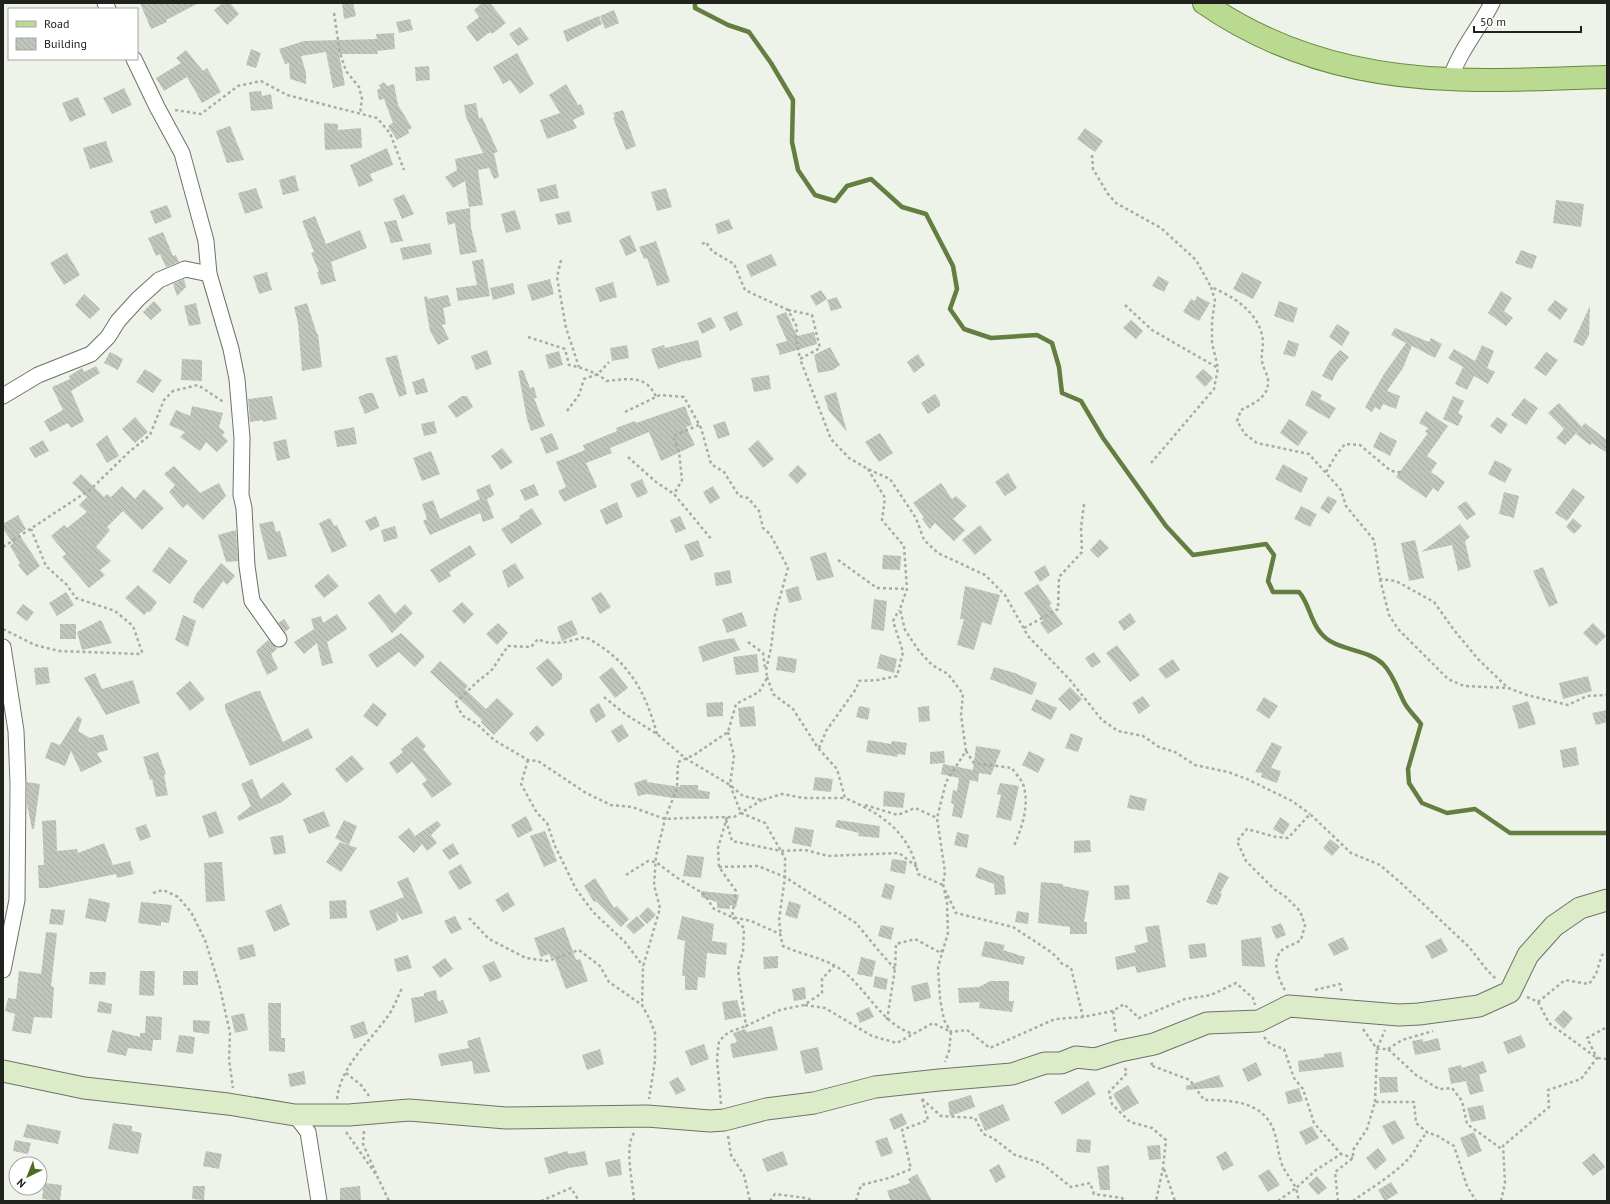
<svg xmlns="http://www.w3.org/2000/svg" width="1610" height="1204" font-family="'PT Sans',sans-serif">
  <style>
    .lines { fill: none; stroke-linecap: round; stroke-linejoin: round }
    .stream { stroke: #627e40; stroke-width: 4.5 }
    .building { fill: url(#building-back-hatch) }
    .street-casing { stroke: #6e7269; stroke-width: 17 }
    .secondary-casing { stroke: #6e7269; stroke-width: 23 }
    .primary-casing { stroke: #678939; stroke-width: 24 }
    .path { stroke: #a8aca4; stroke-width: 2.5; stroke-dasharray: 3 3; stroke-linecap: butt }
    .street { stroke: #fff; stroke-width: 15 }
    .secondary { stroke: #ddecc8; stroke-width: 21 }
    .primary { stroke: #bbda91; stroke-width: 22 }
  </style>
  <defs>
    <pattern id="building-back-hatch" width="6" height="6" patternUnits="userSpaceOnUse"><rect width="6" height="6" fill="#c1c6bc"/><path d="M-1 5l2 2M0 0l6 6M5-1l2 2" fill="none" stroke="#a6aaa1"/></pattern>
  </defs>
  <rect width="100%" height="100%" fill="#eef3e9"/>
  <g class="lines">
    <path class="stream" d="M695,3V8L728,25L749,32L771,63L793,100L792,142L798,170L815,195L835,201L847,186L871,179L902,207L926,214L953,266L957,289L950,309L964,329L991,338L1037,335L1052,343L1059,367L1062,393L1081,401L1103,438L1166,526L1193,555L1266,544L1274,555L1268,581L1273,592H1299C1309,603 1310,620 1320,632C1335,652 1365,647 1383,664C1393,674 1398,690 1404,702C1408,710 1416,717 1421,724L1408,769L1409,783L1422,803L1447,813L1475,809L1510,833H1607"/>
  </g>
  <g class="building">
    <polygon points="140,3 199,3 166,20 167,22 151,29"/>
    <polygon points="223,3 230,3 239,14 227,25 214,10"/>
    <polygon points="342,3 353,3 356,16 344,19"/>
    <polygon points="482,3 490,3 506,23 492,34 490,32 477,42 466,27 479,17 474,10"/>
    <polygon points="614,10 619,23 605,29 600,16"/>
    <polygon points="599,16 602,24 567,42 563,31"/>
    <polygon points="410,19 413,30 399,33 396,22"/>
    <polygon points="520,27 529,39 518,46 509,34"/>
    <polygon points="394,33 395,49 377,51 378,54 339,54 345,85 333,88 326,52 301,56 306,73 306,84 290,79 289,63 285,64 279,49 304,41 377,39 376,34"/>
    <polygon points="251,49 261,53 256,68 246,65"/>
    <polygon points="186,50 203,71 207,68 221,92 202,103 187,77 164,91 156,78 181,63 176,58"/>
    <polygon points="517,53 534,84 520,94 510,80 503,84 493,67"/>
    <polygon points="429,66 430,80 416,81 415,67"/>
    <polygon points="384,82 387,86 394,84 398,105 412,128 408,130 409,133 397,140 388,126 393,123 384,99 379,100 377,90 381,88 379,85"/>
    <polygon points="566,84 578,105 581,104 585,114 573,120 577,128 547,139 540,120 560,113 549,95"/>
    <polygon points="124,88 132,105 112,114 103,98"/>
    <polygon points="261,91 262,96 271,94 273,109 251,111 249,92"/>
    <polygon points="78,97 86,115 70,122 62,103"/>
    <polygon points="476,103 479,119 482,117 498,152 494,153 499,177 494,179 489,168 478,170 483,205 469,207 465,181 453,188 445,177 457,170 455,159 483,153 466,117 464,105"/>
    <polygon points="623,110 636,146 626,150 613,118 615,117 613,113"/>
    <polygon points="324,123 338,124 338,130 361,128 362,148 325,150"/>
    <polygon points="230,126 244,160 227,163 216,131"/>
    <polygon points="1085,128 1103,141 1095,152 1077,139"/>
    <polygon points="106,141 113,162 90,169 83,148"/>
    <polygon points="387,148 393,165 370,174 373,181 359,187 350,165"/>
    <polygon points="295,175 299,191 283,195 279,180"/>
    <polygon points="556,184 559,198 540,202 537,189"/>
    <polygon points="256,188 263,208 245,214 238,193"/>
    <polygon points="666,188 672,207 657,211 651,192"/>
    <polygon points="404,194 414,214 402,219 393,199"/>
    <polygon points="1556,200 1584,204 1581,227 1553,223"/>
    <polygon points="167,205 172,217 155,224 150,211"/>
    <polygon points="470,208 471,228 477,252 460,255 455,223 448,225 446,212"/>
    <polygon points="515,210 521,229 506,233 501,214"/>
    <polygon points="569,211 572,222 558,225 555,214"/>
    <polygon points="315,216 326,244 360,230 367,248 331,262 336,281 321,285 317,272 319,272 311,253 314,252 302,221"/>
    <polygon points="729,219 733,229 718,234 715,224"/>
    <polygon points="396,220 403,241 391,243 384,222"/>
    <polygon points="163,232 173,256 176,255 179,262 166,267 160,254 156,256 148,238"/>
    <polygon points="630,235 637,251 626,256 619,240"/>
    <polygon points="656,241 670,282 657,286 647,258 644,259 639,247"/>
    <polygon points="430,243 432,254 403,260 400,248"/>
    <polygon points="1521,250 1537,256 1532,269 1515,263"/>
    <polygon points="67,253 80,275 64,285 50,263"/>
    <polygon points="771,254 777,265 751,277 746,265"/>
    <polygon points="483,259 490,296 458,301 456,288 477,285 472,261"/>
    <polygon points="267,272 272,290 259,294 253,276"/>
    <polygon points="1242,272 1262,282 1253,299 1233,289"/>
    <polygon points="1158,276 1169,282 1164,292 1152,286"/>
    <polygon points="184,279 186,287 177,296 173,284"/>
    <polygon points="550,279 554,294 532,301 527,285"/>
    <polygon points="613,282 617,297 600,302 595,288"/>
    <polygon points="513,283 515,294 493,300 490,288"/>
    <polygon points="821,290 827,299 816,306 810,296"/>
    <polygon points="1501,291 1512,298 1504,311 1513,318 1506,326 1488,313"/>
    <polygon points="84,294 100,309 90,319 75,305"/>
    <polygon points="448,295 451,306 443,308 446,324 442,325 449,339 438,345 430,331 424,297 427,296 428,299"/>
    <polygon points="1197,296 1210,303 1199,321 1183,312 1191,299 1195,301"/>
    <polygon points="837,297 842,308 831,311 827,300"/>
    <polygon points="1555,300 1568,309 1560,320 1547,310"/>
    <polygon points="154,301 162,310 151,320 143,312"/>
    <polygon points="1279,301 1298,308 1293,323 1274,316"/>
    <polygon points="196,303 201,324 189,326 184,306"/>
    <polygon points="307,303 317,334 318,334 322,367 302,371 298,323 294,307"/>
    <polygon points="1590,306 1589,335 1583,346 1573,342"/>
    <polygon points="737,311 743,325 730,331 723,317"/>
    <polygon points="786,312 797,336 814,332 817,344 780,355 776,344 787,341 776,316"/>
    <polygon points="711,317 716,327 702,334 697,323"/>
    <polygon points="1131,320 1143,331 1136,339 1123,328"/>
    <polygon points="1337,324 1350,332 1342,346 1329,337"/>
    <polygon points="1395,328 1429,342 1431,338 1442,344 1435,358 1412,346 1403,368 1387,391 1400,396 1396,409 1383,404 1380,410 1375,407 1372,412 1365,407 1384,374 1406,343 1391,335"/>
    <polygon points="698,340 702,357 687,361 687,360 658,369 651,349 664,345 665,348"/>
    <polygon points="1288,340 1299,344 1295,357 1283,354"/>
    <polygon points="627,345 629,358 612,361 610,348"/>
    <polygon points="1482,345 1494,351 1487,368 1495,372 1488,384 1474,376 1467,390 1455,384 1463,367 1448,358 1454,349 1475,361"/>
    <polygon points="830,347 840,365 833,370 818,373 814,355"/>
    <polygon points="487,350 492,364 476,370 471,356"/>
    <polygon points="1340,350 1349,357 1338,370 1332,381 1322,376 1330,361"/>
    <polygon points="559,351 563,365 549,369 545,355"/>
    <polygon points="110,352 123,359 118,370 104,363"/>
    <polygon points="1546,352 1558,360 1546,376 1534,368"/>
    <polygon points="918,354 925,365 914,373 907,362"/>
    <polygon points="397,355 407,394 399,397 385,358"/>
    <polygon points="182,359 202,360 202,381 181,380"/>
    <polygon points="96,366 100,373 71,391 84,421 71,428 68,423 50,432 44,421 63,410 52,387 70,379 69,376 82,368 84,372"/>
    <polygon points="145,369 162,380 153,393 136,382"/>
    <polygon points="1203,369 1213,378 1205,387 1195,377"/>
    <polygon points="523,370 530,388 534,387 537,398 534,398 545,426 531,431 527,419 518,371"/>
    <polygon points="769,375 771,389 754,392 751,378"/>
    <polygon points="424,378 428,392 416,395 412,382"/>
    <polygon points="1312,390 1322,395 1320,399 1336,408 1329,419 1305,405"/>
    <polygon points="836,392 847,432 829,411 824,396"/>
    <polygon points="368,393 373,393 379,408 365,414 358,397"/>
    <polygon points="935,394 940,402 940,406 928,414 921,403"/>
    <polygon points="272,396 277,419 263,422 263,420 250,422 248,399"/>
    <polygon points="462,396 467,396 473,407 456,418 448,406"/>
    <polygon points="1453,396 1464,401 1458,413 1463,416 1458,426 1443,419"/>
    <polygon points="1524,398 1538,408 1526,425 1511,415"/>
    <polygon points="1559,403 1582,427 1565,445 1556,438 1564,429 1548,413"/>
    <polygon points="192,406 223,413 219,427 225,432 222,435 228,441 217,452 206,442 200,451 180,437 185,432 169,425 176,410 190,416"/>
    <polygon points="685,406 692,425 686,427 695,445 661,461 649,432 610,448 612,453 586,463 597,487 564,502 558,491 566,487 556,462 585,450 583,445 617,431 616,428 635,421 636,423"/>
    <polygon points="1426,411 1448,426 1427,456 1437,463 1431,472 1445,482 1438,492 1433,488 1426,498 1396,477 1428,433 1425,432 1428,428 1419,423"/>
    <polygon points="135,417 148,432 135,443 122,429"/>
    <polygon points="1497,417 1508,424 1501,434 1490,426"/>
    <polygon points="1289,419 1308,432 1298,446 1280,433"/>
    <polygon points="434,421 437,433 424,436 421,424"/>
    <polygon points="725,421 730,435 718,439 713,425"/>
    <polygon points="1585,423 1607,440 1607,453 1592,443 1590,445 1576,434"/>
    <polygon points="354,427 357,444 337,447 334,431"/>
    <polygon points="1380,432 1397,441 1390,456 1373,447"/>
    <polygon points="552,433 559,449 546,454 540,438"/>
    <polygon points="880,433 893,453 879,462 865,442"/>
    <polygon points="107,435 119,456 107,463 96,444"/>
    <polygon points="286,439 290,458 277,461 273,442"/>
    <polygon points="43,440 49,451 35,458 29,448"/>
    <polygon points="758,440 774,459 763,468 748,449"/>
    <polygon points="502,448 513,462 501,470 491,456"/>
    <polygon points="431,451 440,474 422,481 413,458"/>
    <polygon points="1495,460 1512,469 1505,483 1488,474"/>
    <polygon points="1283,464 1308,478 1301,493 1275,479"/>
    <polygon points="798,465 807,474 797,484 788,475"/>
    <polygon points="174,466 200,493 219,483 226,496 203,520 187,504 183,508 169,492 175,485 164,474"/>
    <polygon points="1008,473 1017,488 1005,496 995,482"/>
    <polygon points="81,474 104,497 107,494 111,497 122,486 135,499 144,489 164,508 142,530 123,511 107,527 110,530 96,547 111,561 100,570 105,575 89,588 62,557 66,554 51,536 64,525 67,528 87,512 79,505 87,497 72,483"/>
    <polygon points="642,479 648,493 637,498 630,484"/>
    <polygon points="941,483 952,499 956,496 967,506 953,519 965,530 954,541 935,523 930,529 922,519 924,517 913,503"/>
    <polygon points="490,484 494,495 487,499 494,518 483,522 480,513 430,535 423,521 427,519 422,504 433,500 440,519 480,499 476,490"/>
    <polygon points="534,484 539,495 525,501 520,490"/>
    <polygon points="713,486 720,498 710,504 703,492"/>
    <polygon points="1573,488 1585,497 1567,521 1555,513"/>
    <polygon points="1504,492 1519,496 1514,518 1499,514"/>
    <polygon points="1328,496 1337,501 1329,514 1320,508"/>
    <polygon points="1466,501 1476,514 1467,520 1457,507"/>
    <polygon points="617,502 623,517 606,525 600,510"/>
    <polygon points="1301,506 1317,514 1310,527 1294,519"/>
    <polygon points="532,508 542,524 511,544 501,529 520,518 519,516"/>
    <polygon points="18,515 26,529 19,534 40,566 27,576 18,565 20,563 10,546 13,543 3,529 3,524"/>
    <polygon points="376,516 380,526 370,531 365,521"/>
    <polygon points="680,516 686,529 676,533 670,520"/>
    <polygon points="330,518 334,526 337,525 347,546 332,553 319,523"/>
    <polygon points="1573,518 1582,526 1574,534 1566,527"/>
    <polygon points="273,521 276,532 280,531 287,556 268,560 259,524"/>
    <polygon points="1460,524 1470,537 1465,541 1471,567 1458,571 1452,545 1421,552"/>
    <polygon points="980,525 992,540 975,555 962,540"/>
    <polygon points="395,526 398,538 384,542 381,530"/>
    <polygon points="236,530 238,561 226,562 218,535"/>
    <polygon points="1100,539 1109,548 1098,558 1090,550"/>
    <polygon points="698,540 704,556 691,561 684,545"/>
    <polygon points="1415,540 1424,578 1409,581 1401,543"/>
    <polygon points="470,545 476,555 449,572 451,576 439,583 430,570"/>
    <polygon points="169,547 188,561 170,584 152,571"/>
    <polygon points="826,552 834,577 817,581 810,557"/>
    <polygon points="883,555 901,556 900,570 882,569"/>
    <polygon points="221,563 235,576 227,585 223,581 203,609 193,602 196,594"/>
    <polygon points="515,563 524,578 508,588 502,571"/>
    <polygon points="1045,565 1050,575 1040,582 1034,572"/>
    <polygon points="1543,567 1558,603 1549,607 1533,571"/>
    <polygon points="730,570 732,583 716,586 714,573"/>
    <polygon points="328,574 339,586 324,598 314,586"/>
    <polygon points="1038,584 1052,604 1049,605 1063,624 1048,634 1040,623 1043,620 1024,593"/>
    <polygon points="138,585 157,602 150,612 148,611 144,615 125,598"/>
    <polygon points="798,586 802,600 789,603 785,590"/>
    <polygon points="965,586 1000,595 991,625 982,622 974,650 957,645 964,619 960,619"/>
    <polygon points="66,592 74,605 57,616 49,603"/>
    <polygon points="601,592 611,607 600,614 591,598"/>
    <polygon points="379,594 395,614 405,604 413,613 392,633 368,603"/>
    <polygon points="874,599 887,601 884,631 871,629"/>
    <polygon points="462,602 474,614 464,624 452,611"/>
    <polygon points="23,604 34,612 27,621 16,613"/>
    <polygon points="742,612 747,626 727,633 722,619"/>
    <polygon points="1130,613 1136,622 1124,631 1118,622"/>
    <polygon points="337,614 347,629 327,642 333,663 322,666 317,643 304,654 294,642 314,629 311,619 321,616 323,623"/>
    <polygon points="183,615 196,621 188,647 175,640"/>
    <polygon points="284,619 290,628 285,632 278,623"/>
    <polygon points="101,620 112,643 82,650 77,632"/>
    <polygon points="572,620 578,634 562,641 557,627"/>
    <polygon points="498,623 508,633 497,645 486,634"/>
    <polygon points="1593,623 1606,636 1596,646 1583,633"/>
    <rect x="60" y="624" width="16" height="15"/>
    <polygon points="401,633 425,656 415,667 399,652 377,668 368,655"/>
    <polygon points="734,638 740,650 703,662 698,647 715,641"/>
    <polygon points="268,640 277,649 271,654 278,669 267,675 256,651"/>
    <polygon points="1117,645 1140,675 1130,682 1106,653"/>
    <polygon points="1094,652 1101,662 1092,668 1085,658"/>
    <polygon points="757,654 759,672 736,675 733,657"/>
    <polygon points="880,654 897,659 894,673 877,668"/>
    <polygon points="778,656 797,659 795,673 776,670"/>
    <polygon points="548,658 562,674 562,679 552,687 536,668"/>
    <polygon points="1173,659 1180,670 1166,679 1158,669"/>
    <polygon points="440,661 468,686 465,689 486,709 497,698 514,714 494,735 481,722 482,720 430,672"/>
    <polygon points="48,667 50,683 36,685 34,668"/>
    <polygon points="612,667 628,688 615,698 599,677"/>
    <polygon points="994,667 1015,673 1037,683 1032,695 990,679"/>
    <polygon points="95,673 102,689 133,680 140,703 106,715 84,678"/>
    <polygon points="1588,676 1592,691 1563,699 1559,683"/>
    <polygon points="190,681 205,699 190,711 176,693"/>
    <polygon points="1070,687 1082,699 1070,711 1058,699"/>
    <polygon points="256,691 260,691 283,742 308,728 313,738 250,766 225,709 225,704"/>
    <polygon points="1143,696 1150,706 1139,714 1132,703"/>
    <polygon points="1264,697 1278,706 1269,719 1256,710"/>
    <polygon points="1036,699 1057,708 1051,720 1031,710"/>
    <polygon points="1528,701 1536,724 1519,729 1512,706"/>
    <polygon points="723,702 723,716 707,717 706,703"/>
    <polygon points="373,703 387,714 377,727 363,716"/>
    <polygon points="599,703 606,716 596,723 590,713 590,709"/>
    <polygon points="754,706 756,726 740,727 738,708"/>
    <polygon points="859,706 870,708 868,720 856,717"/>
    <polygon points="929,706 930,721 919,722 918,707"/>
    <polygon points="1607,710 1607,722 1596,725 1592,713"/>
    <polygon points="78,716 82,719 78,731 90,738 103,734 108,750 97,753 102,762 81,772 71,751 65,766 45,758 51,742 60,745"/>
    <polygon points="622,724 629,736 618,743 611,731"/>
    <polygon points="537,725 545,734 537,742 529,733"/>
    <polygon points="1071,733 1083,738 1078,752 1065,748"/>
    <polygon points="417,736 426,746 423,749 452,784 432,798 422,784 427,780 412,762 397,774 389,763 403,752 401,749"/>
    <polygon points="868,740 891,744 892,741 907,743 905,755 897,754 898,757 866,752"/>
    <polygon points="1272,742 1282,747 1271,768 1281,771 1277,783 1261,777 1262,773 1255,772"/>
    <polygon points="976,746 1001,750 991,775 979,773 978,782 970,780 962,818 952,816 954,804 951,803 953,790 957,791 959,778 941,774 943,764 973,770"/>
    <polygon points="1576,747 1579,765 1563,768 1560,750"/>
    <polygon points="944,751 945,763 930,764 930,752"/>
    <polygon points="1029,751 1045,759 1038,773 1022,765"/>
    <polygon points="158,752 166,774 164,775 168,795 156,797 152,779 150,780 143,757"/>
    <polygon points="352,755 364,769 346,783 335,769"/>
    <polygon points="815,777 833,779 831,792 813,790"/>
    <polygon points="252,779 261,799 283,782 292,794 282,802 239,821 237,817 251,806 241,784"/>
    <polygon points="647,779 647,782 680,787 680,785 698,785 698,790 710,792 709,799 673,798 647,794 638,796 634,783"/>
    <polygon points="27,782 40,784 34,829 32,829 27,804"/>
    <polygon points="1000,783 1019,786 1011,821 996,817 1001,795 997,794"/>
    <polygon points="884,791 905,793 903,808 883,806"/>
    <polygon points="1130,795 1147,799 1144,811 1127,808"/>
    <polygon points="216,811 224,833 209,838 202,816"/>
    <polygon points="324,811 330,826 309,834 303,819"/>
    <polygon points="526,816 533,830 518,838 511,825"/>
    <polygon points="1280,817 1290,824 1283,835 1273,829"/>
    <polygon points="56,820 57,851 77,849 78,853 104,843 115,870 113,865 130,861 134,874 117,878 116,874 48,888 39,888 38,865 44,865 42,821"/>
    <polygon points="344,820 357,826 349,845 335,838"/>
    <polygon points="837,820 880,826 879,838 858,836 859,833 835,827"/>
    <polygon points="437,821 441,825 431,835 437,843 427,851 422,844 414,853 398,837 409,828 415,836"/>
    <polygon points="146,824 151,837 140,841 135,828"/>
    <polygon points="795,827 814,830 811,847 792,843"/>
    <polygon points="545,831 557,861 544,867 530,836"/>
    <polygon points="957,832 969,835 967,848 954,845"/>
    <polygon points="283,835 286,853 274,855 270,837"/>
    <polygon points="1330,839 1340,847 1332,856 1323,848"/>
    <polygon points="1090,840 1091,852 1074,853 1074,841"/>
    <polygon points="340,842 357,848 341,872 326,862"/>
    <polygon points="453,843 459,854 449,860 442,850"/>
    <polygon points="687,855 704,857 701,878 683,876"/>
    <polygon points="892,859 907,861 905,874 890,871"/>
    <polygon points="216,862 222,862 225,901 206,902 204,863"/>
    <polygon points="461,864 472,883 459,890 448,872"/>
    <polygon points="979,867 1004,876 1006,894 995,895 994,884 975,877"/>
    <polygon points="1219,872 1229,877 1220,893 1222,894 1217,905 1214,904 1213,905 1206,902"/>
    <polygon points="408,877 423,913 402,920 396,911 398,921 377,931 369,911 404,897 397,882"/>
    <polygon points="595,878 614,908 617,906 629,919 621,927 596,901 594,902 584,886"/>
    <polygon points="1041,882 1063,884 1063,886 1089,891 1084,922 1087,922 1087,934 1070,934 1070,927 1038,923"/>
    <polygon points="885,883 895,886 891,900 881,897"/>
    <polygon points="1129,885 1130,899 1115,900 1114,886"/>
    <polygon points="701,891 739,895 736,907 730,905 730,909 717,908 717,902 701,897"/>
    <polygon points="508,892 515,905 503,912 495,900"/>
    <polygon points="89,898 110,903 106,922 85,918"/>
    <polygon points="346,900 347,918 330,919 329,901"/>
    <polygon points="789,901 801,905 797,919 785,915"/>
    <polygon points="141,902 172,905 169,923 161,922 161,926 138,923"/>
    <polygon points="281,904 290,925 274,932 265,911"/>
    <polygon points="648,907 656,915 647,924 639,916"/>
    <polygon points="51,909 65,910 63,925 49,924"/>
    <polygon points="1017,911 1029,913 1028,924 1015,922"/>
    <polygon points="455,916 462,929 451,934 444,921"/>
    <polygon points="637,916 645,925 634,934 626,926"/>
    <polygon points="682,916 714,924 712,941 727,943 726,955 707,953 705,978 698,977 697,990 685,990 685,976 682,976 685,941 677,939"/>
    <polygon points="1281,923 1286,935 1276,939 1271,927"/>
    <polygon points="881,925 894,928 891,940 878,936"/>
    <polygon points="1159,925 1166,967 1137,973 1135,966 1117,970 1115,957 1136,952 1134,946 1148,942 1145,927"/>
    <polygon points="564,927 576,960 580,959 588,981 566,989 554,957 551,958 549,954 541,957 534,938"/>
    <polygon points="46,932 57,933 51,986 54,987 52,1018 34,1017 31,1034 12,1031 15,1014 5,1011 8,998 16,999 19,971 41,974"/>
    <polygon points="1261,937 1265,967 1242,966 1241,940"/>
    <polygon points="1343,937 1349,949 1334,956 1328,944"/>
    <polygon points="1441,938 1448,951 1432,959 1425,946"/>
    <polygon points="985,941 1005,945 1003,950 1025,957 1023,965 981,956"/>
    <polygon points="1205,943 1207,957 1190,959 1188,945"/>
    <polygon points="253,944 256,956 240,960 237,948"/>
    <polygon points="408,955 412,968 397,972 394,959"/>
    <polygon points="778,956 778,968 764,969 763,957"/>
    <polygon points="861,957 876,961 872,977 857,974"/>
    <polygon points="445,958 453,969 440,978 432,967"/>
    <polygon points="494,961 502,977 490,982 482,966"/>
    <polygon points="140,971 155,971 154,996 139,995"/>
    <rect x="183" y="971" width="15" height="14"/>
    <polygon points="90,972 106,972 105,985 89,984"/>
    <polygon points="875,976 888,979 886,990 873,987"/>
    <polygon points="990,981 1009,981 1009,1001 1014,1001 1012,1012 979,1008 980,1002 959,1003 958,988 979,987"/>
    <polygon points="928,982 931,998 914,1002 911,986"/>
    <polygon points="805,987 806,999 794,1001 792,989"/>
    <polygon points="436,990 438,1001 443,1000 448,1013 415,1023 411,998 424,996 424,993"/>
    <polygon points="737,1000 742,1017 725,1020 722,1002"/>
    <polygon points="99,1001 112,1004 111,1014 97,1012"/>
    <polygon points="268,1003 281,1003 281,1038 285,1038 285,1052 269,1051"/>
    <polygon points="869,1007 874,1017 860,1023 856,1013"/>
    <polygon points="1564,1010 1573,1018 1564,1029 1554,1020"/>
    <polygon points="244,1013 248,1030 235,1033 231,1016"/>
    <polygon points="146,1016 162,1017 161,1040 153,1040 152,1051 128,1048 126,1056 107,1052 112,1030 140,1037 140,1033 145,1033"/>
    <polygon points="193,1020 210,1021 209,1034 193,1032"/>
    <polygon points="364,1021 368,1034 354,1039 350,1026"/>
    <polygon points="772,1026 778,1050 733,1058 730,1044 737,1042 733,1033 745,1029 747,1032"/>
    <polygon points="179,1035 195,1037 193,1054 176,1052"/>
    <polygon points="1521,1035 1526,1047 1508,1054 1503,1042"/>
    <polygon points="480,1037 490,1072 474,1074 472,1061 441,1066 438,1054 469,1048 467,1041"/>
    <polygon points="1438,1038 1441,1050 1415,1055 1412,1041 1423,1039 1423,1042"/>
    <polygon points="704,1044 709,1059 691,1066 685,1051"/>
    <polygon points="818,1047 823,1070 805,1074 800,1051"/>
    <polygon points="600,1049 604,1064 587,1070 582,1055"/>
    <polygon points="1341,1052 1344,1067 1299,1072 1298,1061 1324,1057 1324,1054"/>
    <polygon points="1483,1061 1487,1072 1479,1075 1484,1091 1470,1095 1466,1081 1451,1084 1448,1068 1461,1065 1462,1068"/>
    <polygon points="1256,1062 1262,1075 1248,1082 1242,1069"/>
    <polygon points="304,1071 306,1084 290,1087 288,1074"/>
    <polygon points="1219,1075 1224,1087 1186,1090 1186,1086"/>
    <polygon points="678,1077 686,1090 676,1095 669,1082"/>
    <polygon points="1379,1077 1397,1077 1398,1092 1380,1093"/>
    <polygon points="1088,1081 1096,1094 1062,1115 1054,1102"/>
    <polygon points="1128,1085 1139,1103 1123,1112 1113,1094"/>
    <polygon points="1299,1088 1303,1101 1288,1104 1285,1092"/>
    <polygon points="971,1095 975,1107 950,1116 948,1102"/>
    <polygon points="1003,1104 1010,1120 985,1131 978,1114"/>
    <polygon points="1483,1105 1486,1119 1471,1122 1467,1108"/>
    <polygon points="902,1113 907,1124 894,1130 889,1119"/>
    <polygon points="1395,1120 1405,1138 1392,1145 1382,1126"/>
    <polygon points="113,1123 132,1126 132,1131 142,1133 138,1154 108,1149"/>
    <polygon points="27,1124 61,1131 58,1144 23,1137"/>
    <polygon points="1312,1126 1319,1138 1306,1145 1299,1132"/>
    <polygon points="1474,1132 1482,1151 1468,1157 1460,1138"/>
    <polygon points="887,1137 893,1153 881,1157 875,1141"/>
    <polygon points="1077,1139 1091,1140 1090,1153 1076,1152"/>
    <polygon points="15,1140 31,1143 28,1154 13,1151"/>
    <polygon points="1160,1145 1161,1159 1149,1160 1147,1146"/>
    <polygon points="1378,1148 1387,1160 1375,1170 1366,1158"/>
    <polygon points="206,1151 222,1154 219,1169 203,1166"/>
    <polygon points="567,1151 569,1154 585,1151 588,1165 569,1168 549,1174 544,1158"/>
    <polygon points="783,1151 788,1165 767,1172 762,1159"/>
    <polygon points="1226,1151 1234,1165 1223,1171 1216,1157"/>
    <polygon points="1594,1153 1605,1167 1593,1176 1582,1163"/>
    <polygon points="620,1159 622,1175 608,1177 605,1162"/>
    <polygon points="999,1164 1006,1177 996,1183 989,1170"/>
    <polygon points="1109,1165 1110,1190 1100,1190 1097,1167"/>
    <polygon points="1269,1169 1280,1185 1268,1192 1258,1176"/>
    <polygon points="917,1174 932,1201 891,1201 887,1191 910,1183 908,1179"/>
    <polygon points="1317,1176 1327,1188 1318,1195 1308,1184"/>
    <polygon points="1391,1182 1398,1193 1385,1201 1378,1190"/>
    <polygon points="44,1183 62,1185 60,1201 42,1199"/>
    <polygon points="193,1186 205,1186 204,1200 192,1199"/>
    <polygon points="360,1186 361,1201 340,1201 340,1188"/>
  </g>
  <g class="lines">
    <g class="street-casing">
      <g id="street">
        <polyline points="105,3 108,9"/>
        <polyline points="134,59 157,107 182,153 206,241 209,274 231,349 237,379 242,438 241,495 244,508 247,566 252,601 279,639"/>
        <path d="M1450,80C1459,51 1479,29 1492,3"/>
        <polyline points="3,396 38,375 91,354 108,337 118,321 138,299 159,280 185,269 209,274"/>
        <polyline points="3,647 16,731 18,784 17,900 3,970"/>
        <polyline points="295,1115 308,1132 319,1201"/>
      </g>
    </g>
    <g class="secondary-casing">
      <polyline id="secondary" points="3,1071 84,1088 228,1104 295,1115 349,1115 409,1110 506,1118 647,1116 710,1121 724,1120 766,1109 814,1103 875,1087 939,1080 1012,1074 1045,1063 1061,1063 1076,1057 1095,1059 1120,1051 1154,1044 1207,1023 1259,1021 1289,1006 1399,1015 1419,1014 1479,1006 1510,992 1528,955 1554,926 1580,908 1607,900"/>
    </g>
    <g class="primary-casing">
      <path id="primary" d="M1204,3C1276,53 1362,76 1450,79C1502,82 1555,78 1607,77"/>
    </g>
    <g class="path">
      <polyline points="334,13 340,53 346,71 359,87 362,99 360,114"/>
      <polyline points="175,110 201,114 238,86 261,81 287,95 377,118 390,133 404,170"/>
      <polyline points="1092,155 1093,169 1108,194 1116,203 1161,228 1196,260 1211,287"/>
      <polyline points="702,244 706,242 712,251 734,264 745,290 788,310 797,327 796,338 800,359"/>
      <polyline points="561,260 557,277 566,328 579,367"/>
      <polyline points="1125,305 1152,330 1218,368"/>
      <polyline points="788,310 812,315 820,348 800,359 831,439 849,458 868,469 890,479 916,518 924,540 938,553 985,575 1005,595 1028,636 1070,680 1102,720 1118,731 1143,736 1159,747 1175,752 1195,765 1228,772 1247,779 1292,801 1310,814"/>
      <path d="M528,337L565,349L569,365C583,368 595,372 607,381C628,379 646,374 656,397"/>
      <polyline points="567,411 579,395 584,379 598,374 609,362"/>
      <polyline points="625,412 660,395 684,397 701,428 711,464 724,472 739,496 748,498 759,511 763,528 770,534 788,568 775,615 771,648 766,670 767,678 759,692 736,704 728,732 694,755 678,762 677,788 665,819 656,856 654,885 660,908 643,967 642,1005"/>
      <polyline points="699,425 673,436 679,452 682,480 674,494 712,540"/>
      <polyline points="628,457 656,482 674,494"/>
      <path d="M1151,463L1214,389L1218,368L1212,343V321L1215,300L1211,287C1235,297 1261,314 1263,342C1263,348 1261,354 1262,360C1262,367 1268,374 1268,381C1269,397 1253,404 1241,410L1237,421L1245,434L1257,443L1309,454L1341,490L1346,506L1374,540L1380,579L1396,581L1434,602L1454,630L1478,659L1508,688L1527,695L1568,705L1587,696L1607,695"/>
      <polyline points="868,469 885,498 882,520 904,546 907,589 900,609 905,630 919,651 932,665 948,674 963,694 961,715 966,751 946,782 937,818 945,872 943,884 947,903 948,933 938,967 940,999 944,1020 951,1032 967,1030 990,1048 1055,1019 1083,1017 1113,1011 1124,1004 1139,1018 1185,999 1211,995 1236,983 1253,998 1255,1005"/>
      <polyline points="1326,472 1336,455 1345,444 1360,445 1391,471 1403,473"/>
      <polyline points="3,547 91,489 129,452 150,435 164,400 173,391 198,385 225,403"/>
      <polyline points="838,560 877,588 907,589"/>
      <polyline points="1380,579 1389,615 1398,629 1448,679 1464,686 1508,688"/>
      <polyline points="1024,628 1058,609 1059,577 1082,552 1081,528 1084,504"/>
      <polyline points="3,629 35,645 59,651 140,654 142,652 133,626 115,611 76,598 67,585 46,566 31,529"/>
      <polyline points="748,642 763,653 765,668"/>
      <path d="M767,677L773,694L793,709L818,748L837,769L845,798C882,814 910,832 918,874L943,885"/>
      <polyline points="604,697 625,714 657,734 685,758 730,785 743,796 762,800 782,794 804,798 845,798"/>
      <polyline points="728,732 734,756 730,785 741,813 765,823 785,858 785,877 779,920 781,936"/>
      <path d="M657,734C645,689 626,658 585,637C570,641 553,647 538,639L531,647L508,646L491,671L478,681L455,703L463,716L477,724L494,740L528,760L538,761L586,793L611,805L632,807L665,819L685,818L734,817L762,800"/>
      <polyline points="819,748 826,731 856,689 859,681 878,680 897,676 903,652 893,621 899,610"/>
      <path d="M966,751L974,763L1012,768C1015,773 1021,779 1023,784C1030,805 1022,827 1014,846"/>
      <polyline points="528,760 521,784 537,813 547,823 555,846 576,889 593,912 625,942 643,966"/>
      <polyline points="865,805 898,815 915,808 937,818"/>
      <polyline points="727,817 718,848 719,867 736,891 732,917 744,928 743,951 738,970 746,1026 780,1010 804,1005 822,993 822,979 834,966"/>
      <polyline points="726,820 732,841 781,851 805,850 828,856 899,853 917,867"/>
      <polyline points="719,867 758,866 785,877 856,923 879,951 895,969 896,944 915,939 941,953 942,950"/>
      <path d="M626,875L648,861L656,862L676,877L704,894L714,909L732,917L751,921L780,934L783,946C802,955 826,958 843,971C868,991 882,1024 913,1034"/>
      <polyline points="945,890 956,913 1013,927 1048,950 1057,957 1061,963 1071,968 1083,1017"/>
      <polyline points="153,893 163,890 178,897 191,912 205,940 220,988 230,1033 229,1060 233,1088"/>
      <polyline points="469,918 489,939 526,958 548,961 579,950 600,966 609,982 642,1005 650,1020 655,1033 655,1061 649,1099"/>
      <path d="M1285,990C1279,980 1271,962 1281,951C1285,947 1295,944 1301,940L1305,925L1300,911L1286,897L1274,889L1246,861L1237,841L1247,829L1276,837L1288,838L1310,814L1351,853L1380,865L1401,883L1469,947L1487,970L1497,980"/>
      <polyline points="1315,990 1340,984 1342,993"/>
      <polyline points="1527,997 1538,1002 1549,1023 1597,1058 1607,1059"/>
      <polyline points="1538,1002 1565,980 1589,984 1596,974 1602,955 1607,952"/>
      <polyline points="805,1005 825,1008 872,1036 897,1043 933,1023 951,1032 949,1051 945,1062"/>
      <polyline points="1113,1011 1116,1034"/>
      <polyline points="887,1020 895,969"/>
      <polyline points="1363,1029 1377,1049 1388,1049 1416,1075 1439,1089 1452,1088 1462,1101 1467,1124 1503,1150"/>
      <polyline points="1264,1037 1270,1044 1284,1049 1294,1078 1303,1089 1314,1123 1341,1154"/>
      <polyline points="1388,1049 1402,1040 1433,1031"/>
      <path d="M1153,1063L1150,1065L1190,1080L1204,1100C1231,1100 1263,1101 1274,1131C1278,1143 1278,1156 1283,1167C1287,1174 1292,1181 1296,1188L1316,1170L1341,1154L1353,1158"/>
      <polyline points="1125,1068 1127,1073 1109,1092 1112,1104 1130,1122 1152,1128 1166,1140 1163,1168 1156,1201"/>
      <polyline points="346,1073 361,1085 369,1096"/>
      <path d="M337,1099C341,1064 372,1040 390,1013C395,1005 398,996 402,988"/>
      <polyline points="922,1099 941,1116 975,1118 983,1134 993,1138 1015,1155 1041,1163 1071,1187 1090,1183 1094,1194 1122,1198 1124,1201"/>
      <polyline points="1375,1102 1377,1049 1385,1030"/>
      <polyline points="721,1104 717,1059 719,1041 729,1032 746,1026"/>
      <polyline points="364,1131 363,1144 376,1173"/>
      <polyline points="346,1132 377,1176 389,1201"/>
      <path d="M634,1133C624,1147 633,1183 634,1201"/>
      <polyline points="728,1136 731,1155 744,1175 750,1201"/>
      <polyline points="1164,1169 1175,1201"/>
      <polyline points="541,1201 571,1188 579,1201"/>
      <polyline points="770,1201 775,1194 806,1198 814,1201"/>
      <polyline points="856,1201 861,1185 889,1178 911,1169 902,1130 928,1120 922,1099"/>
      <polyline points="1278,1201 1296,1188 1299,1201"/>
      <polyline points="1338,1201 1335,1172 1353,1158 1353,1150 1367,1129 1375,1102 1414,1102 1416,1123 1428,1133 1436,1135 1454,1146 1467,1186 1476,1201"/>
      <path d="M1353,1201C1372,1187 1394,1175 1410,1157C1417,1150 1419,1138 1428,1133"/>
      <polyline points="1501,1201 1505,1183 1503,1146 1549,1107 1548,1090 1581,1079 1597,1058 1587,1038 1607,1027"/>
      <polyline points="1528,1201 1529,1201"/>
    </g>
    <use href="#street" class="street"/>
    <use href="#secondary" class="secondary"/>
    <use href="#primary" class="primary"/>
  </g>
  <rect width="1610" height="1204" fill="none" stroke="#20221e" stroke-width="8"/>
  <rect x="8" y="8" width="130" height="52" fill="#ffffff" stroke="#a6a7a5"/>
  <rect x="16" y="21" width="20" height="6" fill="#bbda91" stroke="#a6a7a5"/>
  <text x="44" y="28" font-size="12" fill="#20221e">Road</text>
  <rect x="16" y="38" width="20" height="12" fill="url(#building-back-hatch)" stroke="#a6a7a5"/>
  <text x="44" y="48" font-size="12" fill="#20221e">Building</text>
  <g transform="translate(28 1176) rotate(223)"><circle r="19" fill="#ffffff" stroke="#a6a7a5"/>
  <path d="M0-3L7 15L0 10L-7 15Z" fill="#4d6c22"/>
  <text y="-6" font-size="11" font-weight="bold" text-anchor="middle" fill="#20221e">N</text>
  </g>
  <path d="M1474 26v6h107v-6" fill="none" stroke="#20221e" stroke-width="2"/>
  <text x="1480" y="26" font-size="12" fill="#20221e" stroke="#ffffff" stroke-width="3" paint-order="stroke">50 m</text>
</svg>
